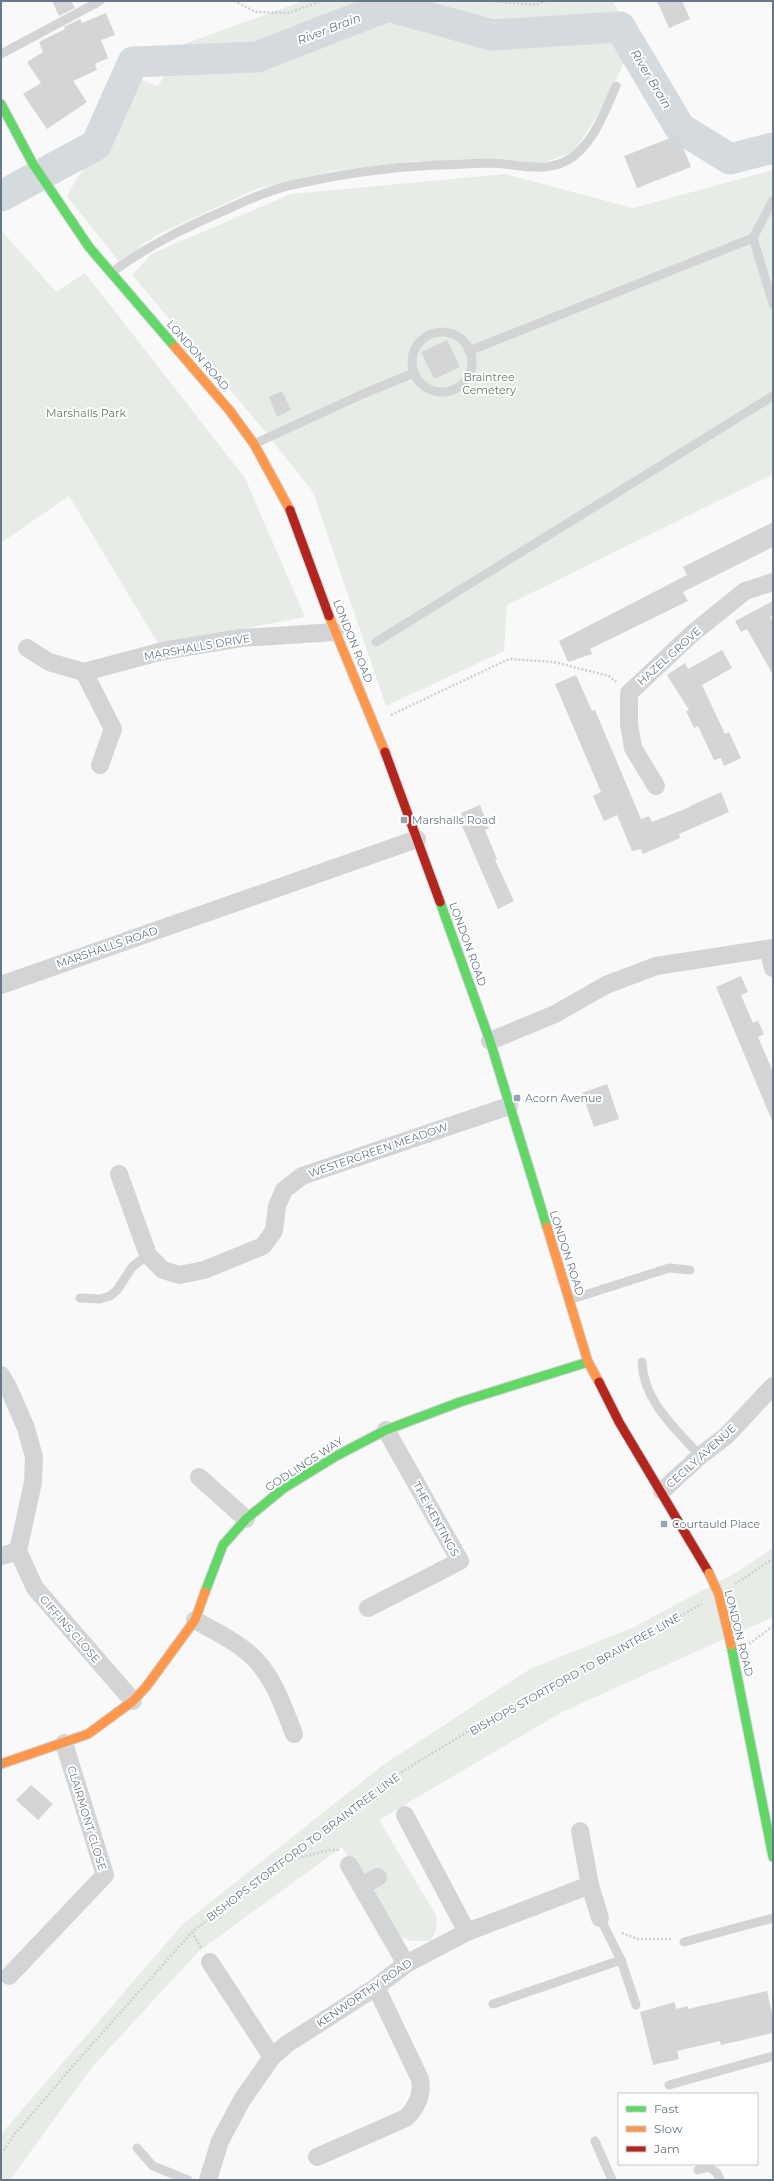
<svg xmlns="http://www.w3.org/2000/svg" width="774" height="2181" font-family="Montserrat,sans-serif">
  <style>
    .green { fill: #e8ece7 }
    .lines { fill: none; stroke-linecap: round; stroke-linejoin: round }
    .river { stroke: #d4dade; stroke-width: 31 }
    .building { fill: #d4d5d6 }
    .fast-casing { stroke: #d4d6d8; stroke-width: 11 }
    .slow-casing { stroke: #d4d6d8; stroke-width: 11 }
    .jam-casing { stroke: #d4d6d8; stroke-width: 11 }
    .path { stroke: #cfd0d2; stroke-width: 2.5; stroke-dasharray: 2 2; stroke-linecap: butt }
    .lane { stroke: #d3d4d5; stroke-width: 9 }
    .street { stroke: #d3d4d5; stroke-width: 18 }
    .fast { stroke: #63d668; stroke-width: 9 }
    .slow { stroke: #ff974d; stroke-width: 9 }
    .jam { stroke: #b3261e; stroke-width: 9 }
    .slow-bridge-casing { stroke: #d4d6d8; stroke-width: 11; stroke-linecap: butt }
    .slow-bridge { stroke: #ff974d; stroke-width: 9 }
    .poi-dot { fill: #9aa4b1; stroke: #fff; stroke-width: 1.5 }
    .labels { text-anchor: middle; stroke-width: 4; stroke-linejoin: round; paint-order: stroke }
    .street-label { font-size: 11px; fill: #67778a; stroke: #fff }
    .park-label { font-size: 11px; fill: #657b62; stroke: #fff }
    .poi-label { font-size: 11px; fill: #67778a; stroke: #fff; text-anchor: start }
    .water-label { font-size: 12px; font-style: italic; fill: #637885; stroke: #fff }
  </style>
  <rect width="100%" height="100%" fill="#f9f9f9"/>
  <g class="green">
    <polygon points="303,1 613,1 634,43 600,111 574,152 539,164 490,161 414,161 334,171 256,189 161,233 140,246 124,268 67,196 78,176 105,148 136,78 158,86 184,44"/>
    <polygon points="773,170 773,474 507,605 504,651 386,706 313,492 258,423 132,275 151,254 291,194 505,174 633,208"/>
    <polygon points="1,230 56,292 85,273 245,478 305,617 159,645 69,496 1,543"/>
    <polygon points="773,1548 773,1617 562,1712 379,1820 436,1915 437,1927 431,1941 411,1941 392,1933 342,1847 199,1951 93,2066 10,2180 1,2180 1,2134 183,1924 383,1765 530,1669 634,1627 737,1572"/>
  </g>
  <g class="lines">
    <polyline class="river" points="1,196 96,145 133,62 257,57 388,6 492,35 620,27 680,128 730,159 773,148"/>
  </g>
  <g class="building">
    <polygon points="52,1 71,1 75,8 59,16"/>
    <polygon points="657,1 682,1 690,19 669,28"/>
    <polygon points="106,13 115,35 101,40 108,58 95,64 97,70 73,81 87,102 47,129 23,94 41,83 27,62 43,52 39,42 65,29 64,27 80,19 82,23"/>
    <polygon points="678,135 691,167 637,188 624,156"/>
    <polygon points="447,340 460,367 434,379 421,352"/>
    <polygon points="282,391 291,410 277,417 269,397"/>
    <polygon points="773,522 773,547 683,592 688,601 590,649 592,654 568,662 559,641 687,575 683,567"/>
    <polygon points="773,601 773,615 770,617 773,622 773,675 747,629 741,632 735,621"/>
    <polygon points="722,650 732,668 702,685 725,734 729,732 741,758 724,766 721,758 714,760 698,726 694,728 686,711 689,710 667,675 685,663 688,669"/>
    <polygon points="576,675 592,711 595,710 641,819 649,816 652,822 690,807 690,806 721,792 729,812 679,834 680,838 643,854 641,849 632,851 617,815 604,821 593,796 601,792 555,684"/>
    <polygon points="480,805 489,828 485,830 497,859 495,860 514,901 498,909 462,826 466,825 461,813"/>
    <polygon points="741,976 748,992 741,995 753,1023 758,1021 764,1034 758,1037 773,1072 773,1123 716,987"/>
    <polygon points="607,1084 619,1119 594,1127 582,1093"/>
    <polygon points="31,1785 53,1804 38,1820 16,1800"/>
    <polygon points="767,1991 773,2018 773,2033 721,2045 720,2041 677,2051 679,2059 653,2065 640,2012 675,2002 676,2009 688,2006 688,2009"/>
  </g>
  <g class="lines">
    <g class="fast-casing">
      <g id="fast">
        <polyline points="1,104 33,164 89,247 175,347"/>
        <polyline points="440,902 490,1041 547,1227"/>
        <polyline points="205,1592 223,1545 246,1519 284,1488 338,1455 386,1430 460,1402 588,1362"/>
        <polyline points="731,1645 773,1857"/>
      </g>
    </g>
    <g class="slow-casing">
      <g id="slow">
        <polyline points="175,347 230,411 254,444 290,510"/>
        <polyline points="329,616 385,752"/>
        <polyline points="547,1227 588,1362 599,1382"/>
        <polyline points="1,1764 88,1734 133,1701 146,1687 195,1620 205,1592"/>
      </g>
    </g>
    <g class="jam-casing">
      <g id="jam">
        <polyline points="290,510 329,616"/>
        <polyline points="385,752 440,902"/>
        <polyline points="599,1382 619,1422 709,1573"/>
      </g>
    </g>
    <g class="path">
      <polyline points="234,1 256,12 288,13 321,1"/>
      <polyline points="493,1 536,5 545,1"/>
      <polyline points="391,715 509,659 554,662 609,676 616,682"/>
      <polyline points="735,1584 773,1559"/>
      <polyline points="749,1644 773,1626"/>
      <polyline points="286,1861 329,1850 340,1850"/>
      <polyline points="192,1932 201,1948"/>
      <polyline points="622,1933 638,1939 672,1939"/>
      <polyline points="1,2154 15,2134 72,2067 192,1932 390,1779 472,1729 702,1604"/>
    </g>
    <g class="lane">
      <polyline points="1,54 100,1"/>
      <polyline points="753,238 773,304"/>
      <path d="M111,273C147,246 186,227 228,209C250,199 272,189 296,184C341,174 391,167 437,165C455,165 474,163 492,163C516,164 543,173 566,161C592,148 605,111 616,86"/>
      <circle cx="442" cy="362" r="30"/>
      <polyline points="469,351 753,238 773,200"/>
      <polyline points="254,444 365,393 414,373"/>
      <polyline points="376,642 773,396"/>
      <polyline points="80,1298 100,1299 110,1296 117,1290 133,1266 148,1255"/>
      <polyline points="569,1300 669,1268 690,1270"/>
      <path d="M642,1362C643,1401 676,1429 700,1456"/>
      <polyline points="600,1918 621,1960 636,2005"/>
      <polyline points="684,1942 773,1918"/>
      <polyline points="493,2004 621,1960"/>
      <polyline points="669,2085 773,2056"/>
      <polyline points="595,2141 612,2180"/>
      <polyline points="137,2148 153,2166 188,2180"/>
      <polyline points="698,2170 709,2167 717,2173 720,2180"/>
    </g>
    <g class="street">
      <polyline points="27,648 49,662 84,672 163,651 241,638 335,632"/>
      <polyline points="84,672 113,729 100,765"/>
      <polyline points="656,786 633,748 629,724 629,693 693,633 745,591 773,582"/>
      <polyline points="768,950 773,968"/>
      <polyline points="1,985 417,839"/>
      <polyline points="490,1041 555,1014 606,985 656,966 773,948"/>
      <polyline points="119,1174 148,1255 163,1270 179,1275 204,1270 263,1246 274,1231 277,1206 284,1190 302,1176 509,1106"/>
      <polyline points="1,1375 9,1389 26,1428 34,1457 33,1482 18,1551 35,1588 133,1701"/>
      <polyline points="199,1477 246,1519"/>
      <polyline points="662,1491 700,1456 726,1436 773,1386"/>
      <polyline points="1,1556 18,1551"/>
      <polyline points="368,1608 460,1561 386,1430"/>
      <path d="M195,1620C210,1629 228,1637 242,1648C271,1668 282,1703 294,1734"/>
      <polyline points="405,1815 467,1932"/>
      <polyline points="580,1831 590,1885 600,1918"/>
      <polyline points="349,1865 406,1964"/>
      <polyline points="361,1886 378,1877"/>
      <polyline points="210,1962 272,2057"/>
      <polyline points="9,1976 105,1875 64,1743"/>
      <path d="M317,2157L406,2118C417,2107 423,2095 420,2079L376,1987"/>
      <polyline points="208,2180 220,2141 242,2100 272,2057 287,2044 376,1987 406,1964 467,1932 590,1885"/>
    </g>
    <use href="#fast" class="fast"/>
    <use href="#slow" class="slow"/>
    <use href="#jam" class="jam"/>
    <g class="slow-bridge-casing">
      <polyline id="slow-bridge" points="709,1573 719,1595 731,1645"/>
    </g>
    <use href="#slow-bridge" class="slow-bridge"/>
  </g>
  <g class="poi-dot">
    <rect x="400" y="816" width="8" height="8" rx="2"/>
    <rect x="513" y="1094" width="8" height="8" rx="2"/>
    <rect x="660" y="1520" width="8" height="8" rx="2"/>
  </g>
  <g class="labels">
    <g class="street-label">
      <text transform="translate(198 355) rotate(49)" y="4">LONDON ROAD</text>
      <text transform="translate(353 641) rotate(68)" y="4">LONDON ROAD</text>
      <text transform="translate(197 647) rotate(-10)" y="4">MARSHALLS DRIVE</text>
      <text transform="translate(669 656) rotate(-42)" y="4">HAZEL GROVE</text>
      <text transform="translate(468 944) rotate(70)" y="4">LONDON ROAD</text>
      <text transform="translate(107 947) rotate(-19)" y="4">MARSHALLS ROAD</text>
      <text transform="translate(378 1150) rotate(-19)" y="4">WESTERGREEN MEADOW</text>
      <text transform="translate(567 1253) rotate(72)" y="4">LONDON ROAD</text>
      <text transform="translate(701 1456) rotate(-42)" y="4">CECILY AVENUE</text>
      <text transform="translate(304 1464) rotate(-33)" y="4">GODLINGS WAY</text>
      <text transform="translate(436 1519) rotate(61)" y="4">THE KENTINGS</text>
      <text transform="translate(70 1629) rotate(49)" y="4">GIFFINS CLOSE</text>
      <text transform="translate(739 1633) rotate(76)" y="4">LONDON ROAD</text>
      <text transform="translate(575 1674) rotate(-29)" y="4">BISHOPS STORTFORD TO BRAINTREE LINE</text>
      <text transform="translate(87 1818) rotate(73)" y="4">CLAIRMONT CLOSE</text>
      <text transform="translate(303 1847) rotate(-37)" y="4">BISHOPS STORTFORD TO BRAINTREE LINE</text>
      <text transform="translate(364 1993) rotate(-34)" y="4">KENWORTHY ROAD</text>
    </g>
    <g class="park-label">
      <text x="489" y="381">Braintree<tspan x="489" dy="13">Cemetery</tspan></text>
      <text x="86" y="417">Marshalls Park</text>
    </g>
    <g class="poi-label">
      <text x="412" y="824">Marshalls Road</text>
      <text x="525" y="1102">Acorn Avenue</text>
      <text x="672" y="1528">Courtauld Place</text>
    </g>
    <g class="water-label">
      <text transform="translate(329 29) rotate(-21)" y="4">River Brain</text>
      <text transform="translate(651 79) rotate(59)" y="4">River Brain</text>
    </g>
  </g>
  <rect width="774" height="2181" fill="none" stroke="#67778a" stroke-width="4"/>
  <rect x="618" y="2093" width="140" height="72" fill="#ffffff" stroke="#c2c9d0"/>
  <rect x="626" y="2106" width="20" height="6" fill="#63d668" stroke="#c2c9d0"/>
  <text x="654" y="2113" font-size="12" fill="#67778a">Fast</text>
  <rect x="626" y="2126" width="20" height="6" fill="#ff974d" stroke="#c2c9d0"/>
  <text x="654" y="2133" font-size="12" fill="#67778a">Slow</text>
  <rect x="626" y="2146" width="20" height="6" fill="#b3261e" stroke="#c2c9d0"/>
  <text x="654" y="2153" font-size="12" fill="#67778a">Jam</text>
</svg>
